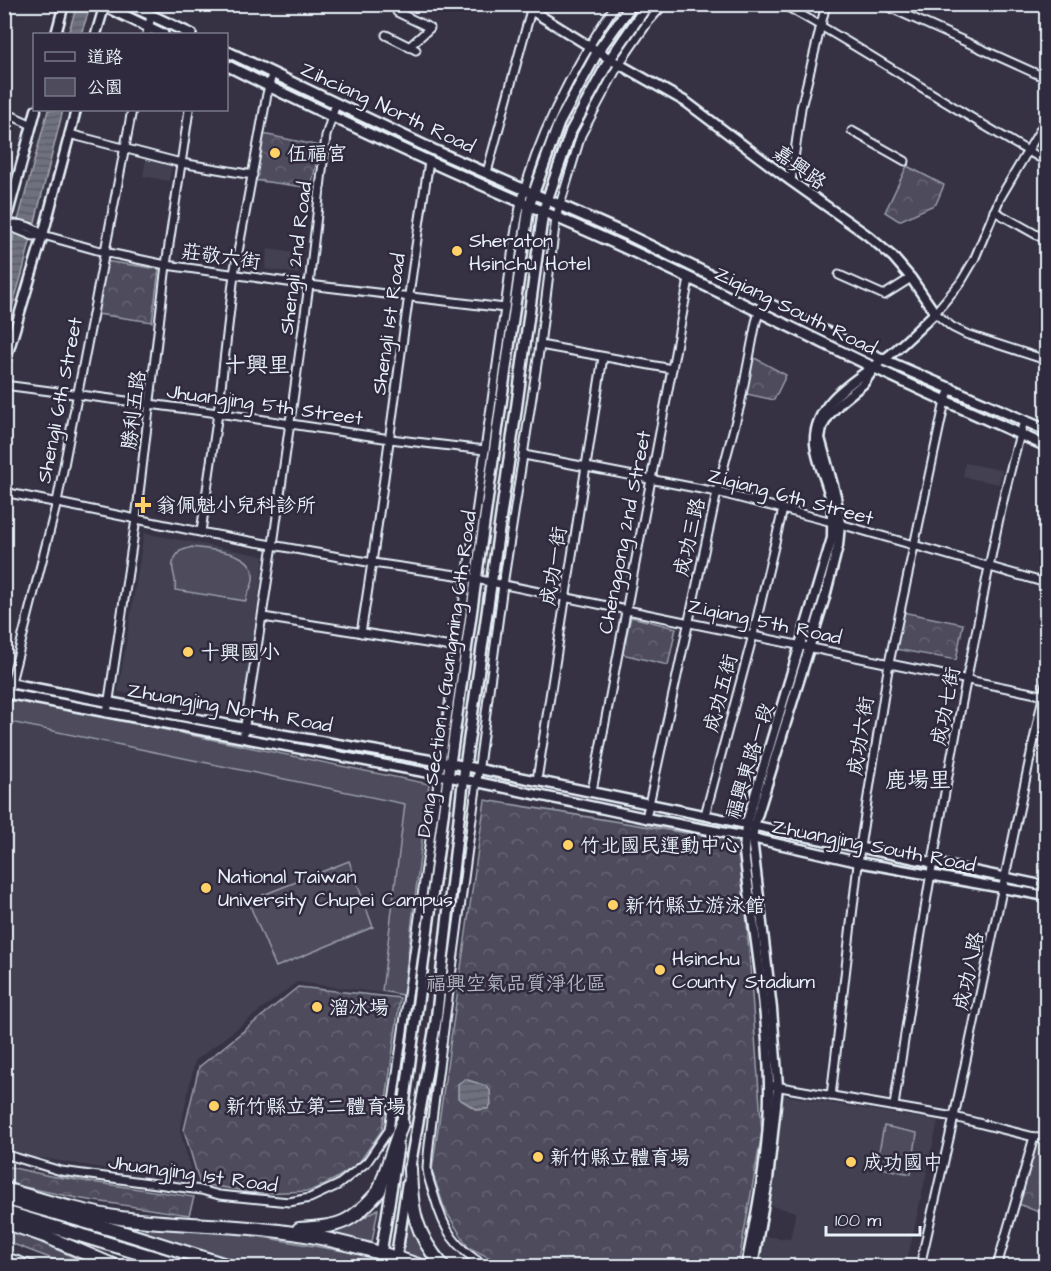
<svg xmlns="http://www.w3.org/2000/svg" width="1051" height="1271" font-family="'Architects Daughter','LXGW WenKai TC',sans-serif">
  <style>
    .built { fill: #433f51 }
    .green { fill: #4d4b5c; stroke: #9a9eaa; stroke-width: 1.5 }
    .forest { fill: url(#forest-crowns); stroke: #9a9eaa; stroke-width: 1.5 }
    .water { fill: url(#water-rules); stroke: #a0a4af; stroke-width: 1.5 }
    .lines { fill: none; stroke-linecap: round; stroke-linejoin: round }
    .minor-casing { stroke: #e8f1f8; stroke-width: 11 }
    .tertiary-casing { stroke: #e8f1f8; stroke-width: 13 }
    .secondary-casing { stroke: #e8f1f8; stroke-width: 14 }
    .motorway-casing { stroke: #e8f1f8; stroke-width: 16 }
    .minor { stroke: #2f2a3d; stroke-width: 7 }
    .tertiary { stroke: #2f2a3d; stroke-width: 8 }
    .secondary { stroke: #2f2a3d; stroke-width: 9 }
    .motorway { stroke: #2f2a3d; stroke-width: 12 }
    .poi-dot { fill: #ffd166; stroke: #2f2a3d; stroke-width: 2 }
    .labels { text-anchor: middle; stroke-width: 5; stroke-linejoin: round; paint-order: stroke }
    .street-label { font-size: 20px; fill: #e8f1f8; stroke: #2f2a3d }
    .poi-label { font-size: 20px; fill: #e8f1f8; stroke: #2f2a3d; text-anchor: start }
    .park-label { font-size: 20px; fill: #b2b7c1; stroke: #2f2a3d }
    .quarter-label { font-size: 22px; fill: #e8f1f8; stroke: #2f2a3d }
  </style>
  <defs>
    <pattern id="forest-crowns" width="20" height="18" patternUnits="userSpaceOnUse" patternTransform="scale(1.5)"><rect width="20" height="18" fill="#4d4b5c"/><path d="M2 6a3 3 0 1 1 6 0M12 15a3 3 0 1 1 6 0" fill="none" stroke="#676574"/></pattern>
    <pattern id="water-rules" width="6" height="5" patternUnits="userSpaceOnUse" patternTransform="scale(1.5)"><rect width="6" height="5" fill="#70717f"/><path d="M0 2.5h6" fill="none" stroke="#5b5c64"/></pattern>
  </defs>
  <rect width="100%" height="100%" fill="#363244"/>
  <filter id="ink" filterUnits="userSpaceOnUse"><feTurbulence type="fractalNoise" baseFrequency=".0167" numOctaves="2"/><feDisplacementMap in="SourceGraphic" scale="12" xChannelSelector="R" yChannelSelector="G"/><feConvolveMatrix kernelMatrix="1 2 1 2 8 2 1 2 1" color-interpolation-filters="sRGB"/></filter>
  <g filter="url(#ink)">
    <g class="built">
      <polygon points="146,159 172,165 169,181 143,176"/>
      <polygon points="268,249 302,254 299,274 265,269"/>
      <polygon points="965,463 1002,470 999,484 963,477"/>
      <polygon points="144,533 264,556 242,715 118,692"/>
      <polygon points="5,711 419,794 396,995 297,982 195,1061 180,1130 194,1183 35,1157 5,1149"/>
      <polygon points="782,1095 938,1121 906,1266 756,1266 762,1236 790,1239 796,1212 767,1205"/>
    </g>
    <g class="green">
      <path d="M192,547C213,551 256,550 253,579C253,588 246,592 246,601L175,590C178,573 165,568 180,551Z"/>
      <polygon points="5,697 429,784 403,995 382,991 405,804 5,721"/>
      <polygon points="349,861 373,927 276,967 248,901"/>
      <polygon points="884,1126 917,1133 911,1174 876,1167"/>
      <polygon points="378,1209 372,1242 323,1235 358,1221"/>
      <polygon points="406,1214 430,1265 404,1253"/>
      <polygon points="108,1221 244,1234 378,1257 375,1266 251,1266"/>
    </g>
    <g class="forest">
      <polygon points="263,134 320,146 311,188 254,180"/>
      <polygon points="907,166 944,185 936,204 899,221 885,212"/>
      <polygon points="104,261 159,269 152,322 97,314"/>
      <polygon points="749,355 786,375 774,400 742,393"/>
      <polygon points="902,612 963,624 956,660 895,649"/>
      <polygon points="631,617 676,628 668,665 622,654"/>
      <polygon points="485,800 741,842 762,1133 738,1266 506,1266 468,1247 445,1210 432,1171"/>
      <polygon points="298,987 400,998 382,1130 358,1164 335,1179 310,1191 261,1193 200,1184 184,1130 199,1067"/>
      <polygon points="1034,1137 1046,1140 1046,1215 1016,1203"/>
      <polygon points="5,1166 50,1176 194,1197 189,1215 82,1199 5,1183"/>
      <polygon points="4,1229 21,1234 94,1266 71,1266 5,1241"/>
    </g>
    <g class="water">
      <polygon points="77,5 91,5 81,34 68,34"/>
      <polygon points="48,110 63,110 22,274 5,331 5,268"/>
      <polygon points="465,1079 486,1086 490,1090 491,1104 488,1109 477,1110 458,1098 458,1084"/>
    </g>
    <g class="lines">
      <g class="minor-casing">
        <g id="minor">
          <path d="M782,4C872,53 956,112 1046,161"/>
          <polyline points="882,4 1046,78"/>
          <polyline points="397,12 430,28 409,47"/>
          <polyline points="147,34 151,16"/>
          <polyline points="386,35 416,50"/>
          <polyline points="4,112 32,125"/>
          <polyline points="1046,120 1000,198 974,260 961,282 935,313 952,327 966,334 1046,360"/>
          <polyline points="852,131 905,161"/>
          <polyline points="69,134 181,163 253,175"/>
          <polyline points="487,172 531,10 523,4"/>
          <polyline points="791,181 801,108 826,4"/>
          <polyline points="994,211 1046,240"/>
          <path d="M5,225C19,222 32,226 43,235L104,252L166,265L309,285L505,308"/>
          <polyline points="6,225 33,236 43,235"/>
          <polyline points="839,275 884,295 911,278"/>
          <polyline points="540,345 672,369"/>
          <polyline points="4,385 218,413 390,439 485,450"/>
          <polyline points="524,455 717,492 840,524 1046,583"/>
          <polyline points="4,492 205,533 373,563 456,575 1046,696"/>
          <polyline points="201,532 218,413 234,274 267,94 272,74"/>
          <polyline points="263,617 458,648"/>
          <path d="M361,633C387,476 403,318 429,162"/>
          <polyline points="8,694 57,502 132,110"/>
          <polyline points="107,713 136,519 166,265 189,110"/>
          <polyline points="243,738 273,545 309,285 326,136 336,103"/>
          <polyline points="537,780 603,357"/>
          <polyline points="592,791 689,279"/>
          <polyline points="705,815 753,635 783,509"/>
          <polyline points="646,818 717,492 740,405 756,322 763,300"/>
          <polyline points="769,1085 954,1117 1046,1140"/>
          <polyline points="831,1096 860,847 889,663 945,401 951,387"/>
          <path d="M894,1106C918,948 943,790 976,633C990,562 1003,490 1024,421"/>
          <path d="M4,1154L61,1171L201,1190L219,1195L289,1202L310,1198L338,1185L367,1162L389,1130L505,308C510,274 513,237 521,203C539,131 575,65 616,4"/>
          <polyline points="4,1256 34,1266"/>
          <path d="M486,1266C454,1248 444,1230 434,1195C431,1186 427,1176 427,1168C428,1149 431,1131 433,1112L503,585L540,345L556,218L581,135L619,64L648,22L664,4"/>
          <polyline points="920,1266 954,1117 1046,683"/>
          <polyline points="997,1266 1034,1137"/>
        </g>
      </g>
      <g class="tertiary-casing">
        <g id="tertiary">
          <path d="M534,4L531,10L610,59L686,102L791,181L867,235L893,257L911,278L935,313C921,326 907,341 891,354C862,377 812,400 815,444C817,463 826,479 830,497C833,510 832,525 832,538L746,825L744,852C753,928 768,1009 769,1085C770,1146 758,1207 746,1266"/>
          <polyline points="56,34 64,4"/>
          <polyline points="96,34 105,4"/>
          <polyline points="4,228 36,110"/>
          <polyline points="4,366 43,235 76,110"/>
          <polyline points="4,682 239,727 465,766 1046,886"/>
          <polyline points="4,693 482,783 646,818 752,838 858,862 1046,896"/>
          <polyline points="753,1266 768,1180 778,1086 772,1009 752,838 754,826 825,597 838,546 840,524 836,496 820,438 822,427 829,415 841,402 863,384 873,370"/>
        </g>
      </g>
      <g class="secondary-casing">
        <g id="secondary">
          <polyline points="100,4 163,34"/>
          <polyline points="127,4 191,34"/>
          <polyline points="226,51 436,151 628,235 884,360 1046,430"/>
          <path d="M226,65C338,121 451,172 565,221C669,266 771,318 873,367C930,395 989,420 1046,446"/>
          <polyline points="401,1128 448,778 529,206 559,123 598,51 632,4"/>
          <polyline points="409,1172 436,1021 465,766 515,418 543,212 571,131 610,59 648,4"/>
          <polyline points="379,1266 398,1147"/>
          <polyline points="395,1266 407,1185"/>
        </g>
      </g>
      <g class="motorway-casing">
        <g id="motorway">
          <path d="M410,1168C411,1208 415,1235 443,1266"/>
          <path d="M4,1189C43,1200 81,1212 120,1218C173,1225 226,1224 279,1231C328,1237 374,1250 421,1266"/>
          <polyline points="4,1198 121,1232 229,1266"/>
          <polyline points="4,1212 182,1266"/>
          <polyline points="4,1222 45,1236 115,1266"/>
          <path d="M299,1229C342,1226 350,1224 379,1191L402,1123"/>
        </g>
      </g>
      <use href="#minor" class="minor"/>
      <use href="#tertiary" class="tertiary"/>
      <use href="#secondary" class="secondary"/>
      <use href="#motorway" class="motorway"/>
    </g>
  </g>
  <g class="poi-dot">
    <circle cx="275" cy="153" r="6"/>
    <circle cx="457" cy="251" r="6"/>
    <path d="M140 496h6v6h6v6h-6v6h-6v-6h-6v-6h6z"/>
    <circle cx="188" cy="652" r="6"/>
    <circle cx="568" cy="845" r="6"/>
    <circle cx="206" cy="888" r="6"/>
    <circle cx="613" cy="905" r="6"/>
    <circle cx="660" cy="970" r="6"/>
    <circle cx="317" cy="1007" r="6"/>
    <circle cx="214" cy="1106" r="6"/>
    <circle cx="538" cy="1157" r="6"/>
    <circle cx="851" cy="1162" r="6"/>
  </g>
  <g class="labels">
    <g class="street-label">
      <text transform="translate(388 107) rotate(25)" y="7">Zihciang North Road</text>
      <text transform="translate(800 167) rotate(36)" y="7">嘉興路</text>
      <text transform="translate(221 256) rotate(8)" y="7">莊敬六街</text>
      <text transform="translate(295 258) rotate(-83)" y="7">Shengli 2nd Road</text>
      <text transform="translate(796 310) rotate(26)" y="7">Ziqiang South Road</text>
      <text transform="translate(388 324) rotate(-82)" y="7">Shengli 1st Road</text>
      <text transform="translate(59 400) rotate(-79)" y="7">Shengli 6th Street</text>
      <text transform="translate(265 404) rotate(8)" y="7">Jhuangjing 5th Street</text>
      <text transform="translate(133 410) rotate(-83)" y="7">勝利五路</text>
      <text transform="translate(791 496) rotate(15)" y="7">Ziqiang 6th Street</text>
      <text transform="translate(624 532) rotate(-79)" y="7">Chenggong 2nd Street</text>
      <text transform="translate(689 537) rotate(-77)" y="7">成功三路</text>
      <text transform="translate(553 566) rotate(-81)" y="7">成功一街</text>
      <text transform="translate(765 621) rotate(12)" y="7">Ziqiang 5th Road</text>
      <text transform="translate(446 674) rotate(-82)" y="7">Dong Section 1, Guangming 6th Road</text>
      <text transform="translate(720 693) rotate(-75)" y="7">成功五街</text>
      <text transform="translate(945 706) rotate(-79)" y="7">成功七街</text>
      <text transform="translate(230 707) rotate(10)" y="7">Zhuangjing North Road</text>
      <text transform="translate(860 736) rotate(-81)" y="7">成功六街</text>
      <text transform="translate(749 761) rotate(-73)" y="7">福興東路一段</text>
      <text transform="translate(874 845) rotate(11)" y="7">Zhuangjing South Road</text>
      <text transform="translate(968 971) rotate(-78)" y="7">成功八路</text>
      <text transform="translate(193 1173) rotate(8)" y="7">Jhuangjing 1st Road</text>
    </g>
    <g class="poi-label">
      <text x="287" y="160">伍福宮</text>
      <text x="469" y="247">Sheraton<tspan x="469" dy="23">Hsinchu Hotel</tspan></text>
      <text x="156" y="512">翁佩魁小兒科診所</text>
      <text x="200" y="659">十興國小</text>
      <text x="580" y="852">竹北國民運動中心</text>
      <text x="218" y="883">National Taiwan<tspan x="218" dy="23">University Chupei Campus</tspan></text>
      <text x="625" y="912">新竹縣立游泳館</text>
      <text x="672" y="965">Hsinchu<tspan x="672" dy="23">County Stadium</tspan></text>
      <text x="329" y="1014">溜冰場</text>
      <text x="226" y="1113">新竹縣立第二體育場</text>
      <text x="550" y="1164">新竹縣立體育場</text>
      <text x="863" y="1169">成功國中</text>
    </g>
    <g class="park-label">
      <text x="516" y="990">福興空氣品質淨化區</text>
    </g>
    <g class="quarter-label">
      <text x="257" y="372">十興里</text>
      <text x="918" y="787">鹿場里</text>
    </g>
  </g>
  <rect width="1051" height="1271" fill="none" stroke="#2f2a3d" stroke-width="24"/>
  <rect x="12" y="12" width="1027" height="1247" fill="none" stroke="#e8f1f8" stroke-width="2" filter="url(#ink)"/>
  <rect x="33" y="33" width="195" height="78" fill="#2f2a3d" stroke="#797a88" stroke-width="1.5"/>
  <rect x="45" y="52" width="30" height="9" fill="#2f2a3d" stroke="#797a88" stroke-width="1.5"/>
  <text x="87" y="63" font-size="18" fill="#e8f1f8">道路</text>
  <rect x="45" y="78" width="30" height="18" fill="#4d4b5c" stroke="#797a88" stroke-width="1.5"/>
  <text x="87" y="93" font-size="18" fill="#e8f1f8">公園</text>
  <path d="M826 1226v9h94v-9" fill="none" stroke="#e8f1f8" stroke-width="3"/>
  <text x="835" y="1226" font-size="18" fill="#e8f1f8" stroke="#2f2a3d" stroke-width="4.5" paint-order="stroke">100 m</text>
</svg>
